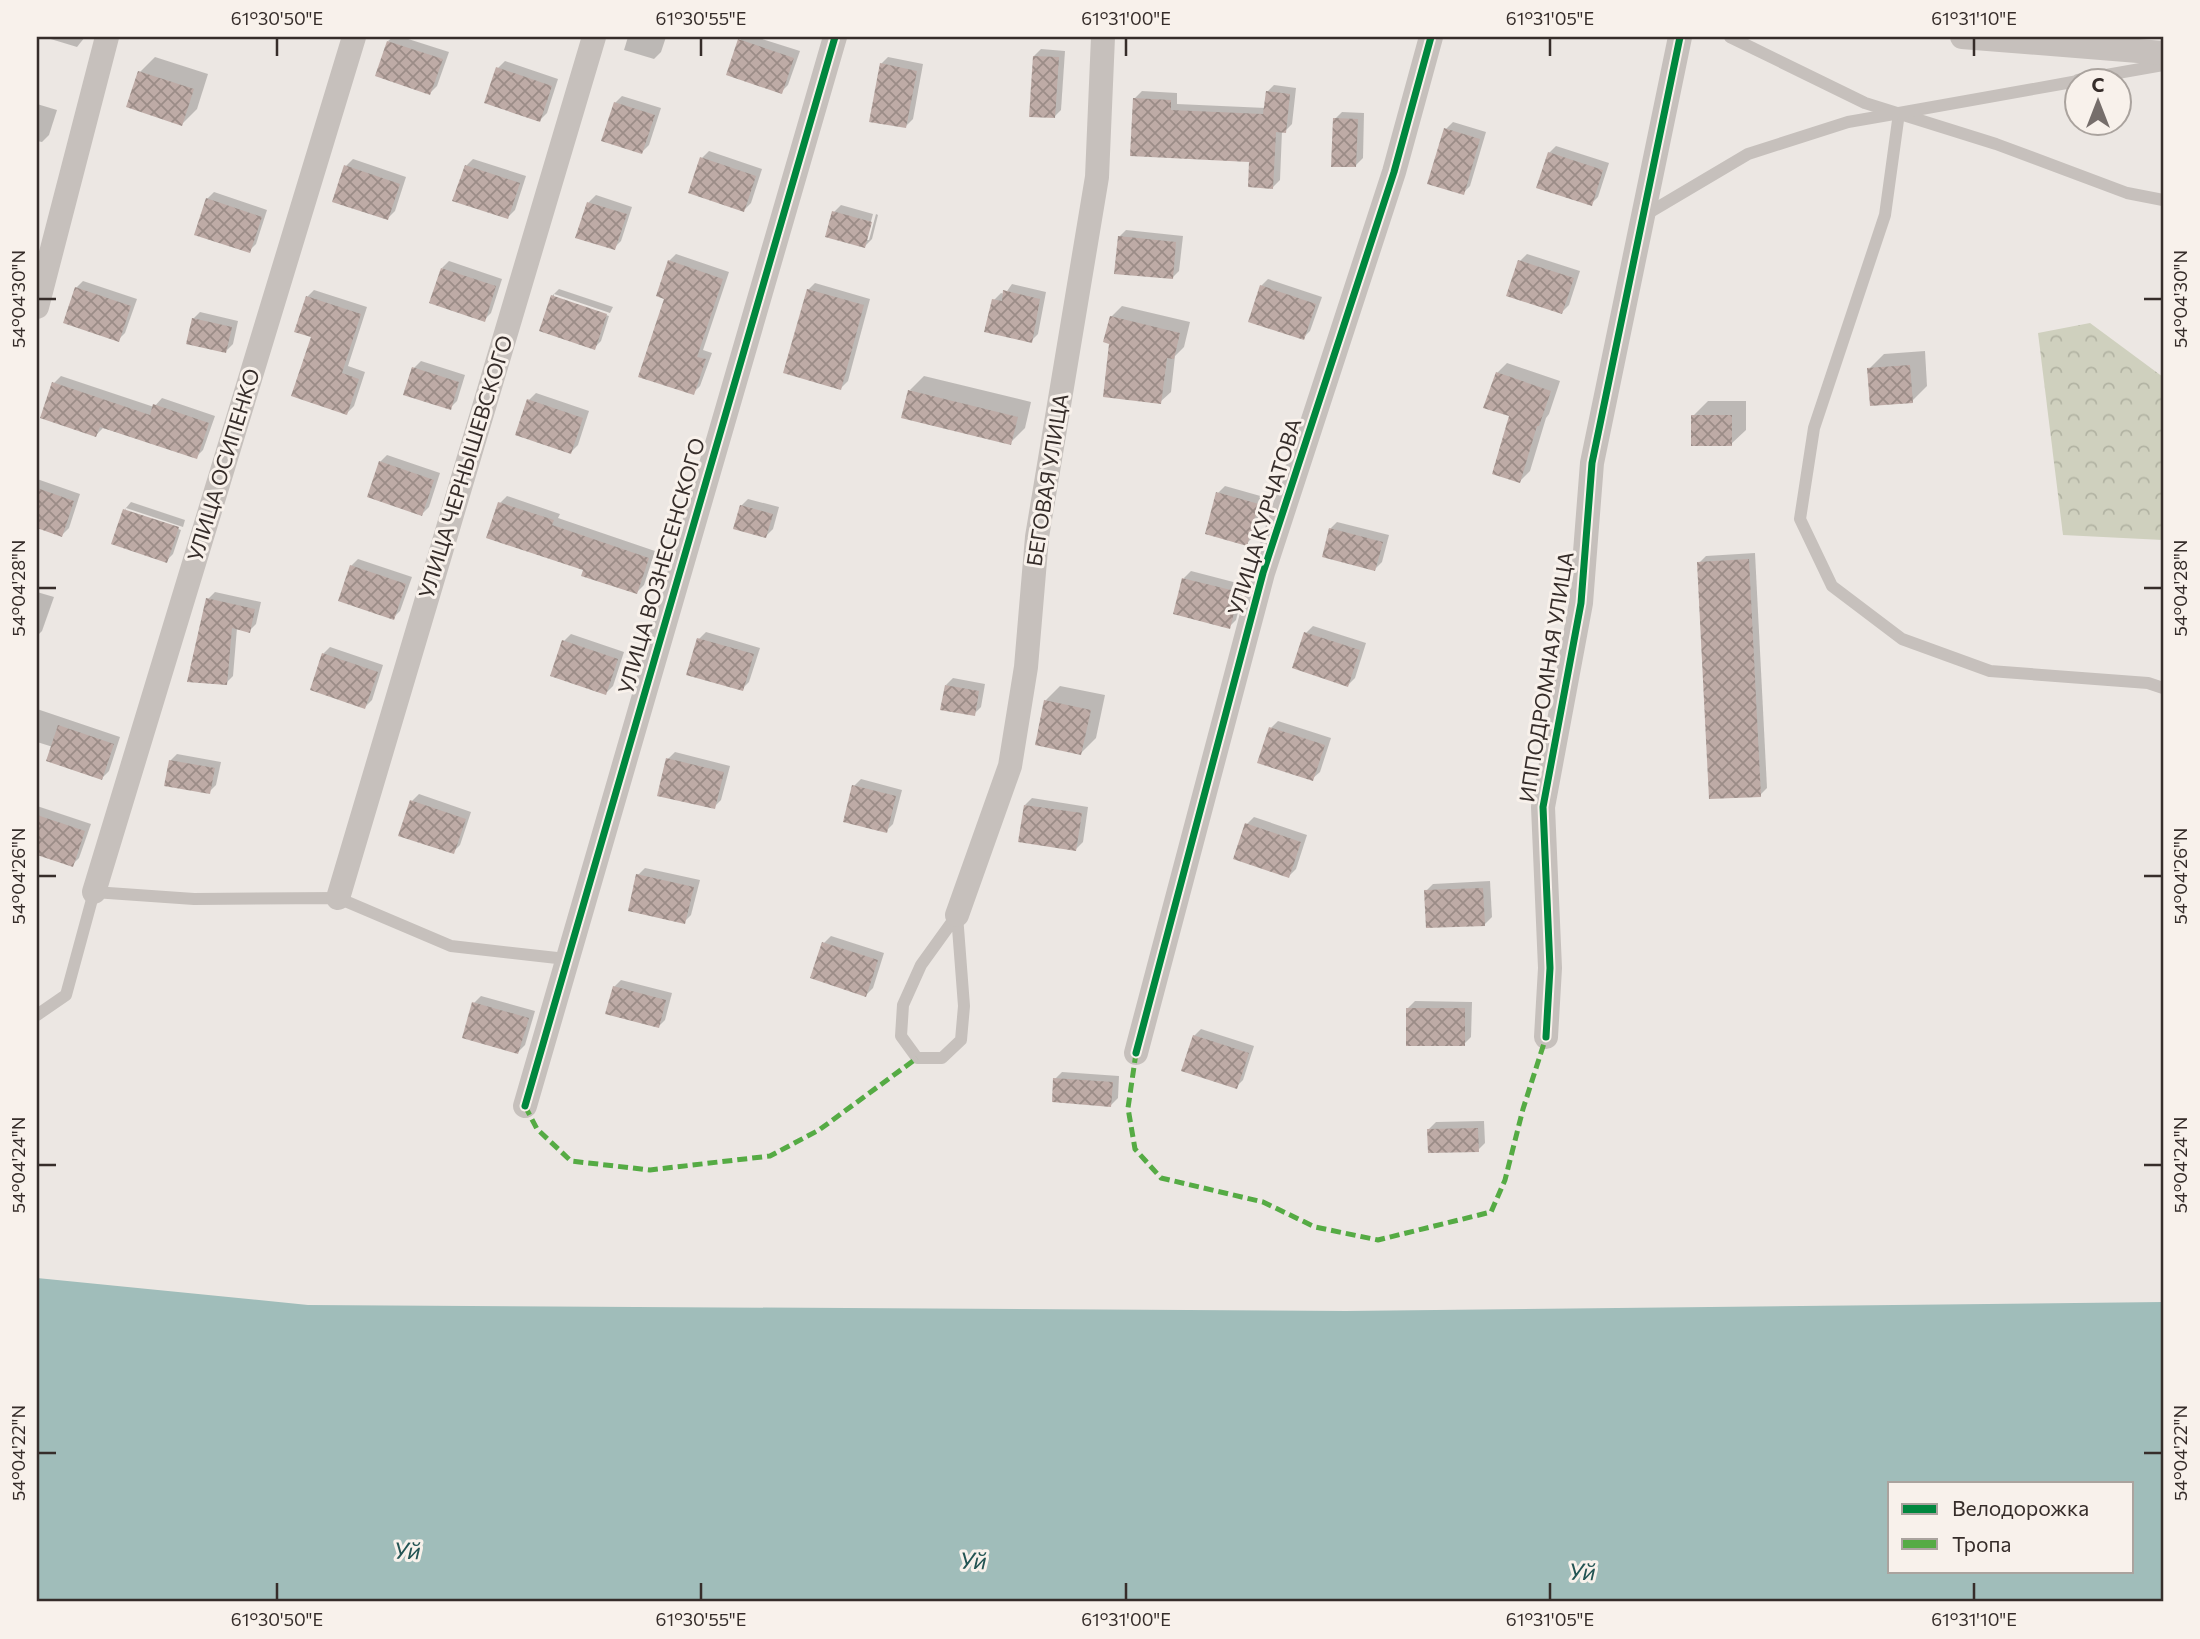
<svg xmlns="http://www.w3.org/2000/svg" width="2200" height="1639" font-family="Commissioner,sans-serif">
  <style>
    .forest { fill: url(#forest-crowns) }
    .water { fill: #a0bdba; fill-rule: evenodd }
    .shadow { fill: #0003 }
    .building { fill: url(#building-cross-hatch) }
    .lines { fill: none; stroke-linecap: round; stroke-linejoin: round }
    .lane { stroke: #c6c0bc; stroke-width: 12 }
    .street { stroke: #c6c0bc; stroke-width: 24 }
    .quiet { stroke: #55ab44; stroke-width: 5; stroke-dasharray: 10 5; stroke-linecap: butt }
    .cycleway-casing { stroke: #f8f1eb; stroke-width: 11 }
    .cycleway { stroke: #00873e; stroke-width: 7 }
    .ticks { fill: none; stroke: #362d2a; stroke-width: 2.5 }
    .labels { text-anchor: middle; stroke-width: 6; stroke-linejoin: round; paint-order: stroke }
    .street-label { font-size: 21px; fill: #362d2a; stroke: #f8f1eb }
    .water-label { font-size: 23px; font-style: italic; fill: #235453; stroke: #f8f1eb }
    .neatline { fill: none; stroke: #362d2a; stroke-width: 2.5 }
    .ticks-label { font-size: 18px; text-anchor: middle; fill: #362d2a }
  </style>
  <defs>
    <pattern id="forest-crowns" width="20" height="18" patternUnits="userSpaceOnUse" patternTransform="scale(1.75)"><rect width="20" height="18" fill="#cfd0be"/><path d="M2 6a3 3 0 1 1 6 0M12 15a3 3 0 1 1 6 0" fill="none" stroke="#b2b3a3"/></pattern>
    <pattern id="building-cross-hatch" width="8" height="8" patternUnits="userSpaceOnUse" patternTransform="scale(1.75)"><rect width="8" height="8" fill="#beaba6"/><path d="M0 0l8 8M0 8l8-8" fill="none" stroke="#9b8c87"/></pattern>
  </defs>
  <rect width="100%" height="100%" fill="#ece7e3"/>
  <polygon class="forest" points="2090,323 2163,377 2163,540 2063,535 2038,333"/>
  <path class="water" d="M37,1278L308,1305L1346,1311L2163,1302V1602H37ZM1890,1483H2132V1571H1890Z"/>
  <g class="shadow">
    <polygon points="44,37 85,37 77,47"/>
    <polygon points="393,37 402,37 449,52 437,86 430,93 388,41"/>
    <polygon points="628,37 666,37 661,52 654,59 624,50"/>
    <polygon points="743,37 756,37 800,51 788,85 781,92 740,40"/>
    <polygon points="1041,49 1065,51 1061,110 1054,117 1034,56"/>
    <polygon points="155,57 208,74 197,109 182,124 140,72"/>
    <polygon points="888,57 923,64 913,119 906,126 881,64"/>
    <polygon points="505,61 558,79 547,113 540,120 498,68"/>
    <polygon points="1274,85 1296,88 1292,124 1285,131 1282,131 1280,180 1273,187 1251,160 1135,98 1142,91 1177,93 1177,104 1266,108 1267,92"/>
    <polygon points="622,96 661,108 649,145 642,152 615,103"/>
    <polygon points="37,104 57,110 49,135 42,142 37,141"/>
    <polygon points="1342,112 1364,113 1363,158 1356,165 1335,119"/>
    <polygon points="1453,122 1486,132 1470,186 1463,193 1446,129"/>
    <polygon points="1556,146 1609,163 1598,197 1591,204 1549,153"/>
    <polygon points="709,151 762,169 751,203 744,210 702,158"/>
    <polygon points="353,159 406,177 395,211 388,218 346,166"/>
    <polygon points="473,159 526,176 515,210 508,217 466,166"/>
    <polygon points="214,192 267,210 256,244 249,251 207,199"/>
    <polygon points="596,195 632,207 621,241 614,248 578,237 589,202"/>
    <polygon points="841,205 873,214 866,240 869,240 876,214 878,215 872,239 865,246 834,212"/>
    <polygon points="1126,230 1183,236 1179,271 1172,278 1119,237"/>
    <polygon points="676,254 729,272 703,350 712,353 700,386 693,393 667,298 669,261"/>
    <polygon points="1527,254 1580,271 1569,305 1562,312 1520,261"/>
    <polygon points="449,261 502,279 491,313 484,320 442,268"/>
    <polygon points="1268,279 1322,297 1310,331 1303,338 1261,286"/>
    <polygon points="83,281 137,299 125,333 118,340 76,288"/>
    <polygon points="815,283 870,299 848,381 841,388 808,290"/>
    <polygon points="1012,284 1046,292 1038,334 1031,341 994,300 1001,293 1005,294"/>
    <polygon points="559,289 613,307 610,313 554,294"/>
    <polygon points="314,290 367,307 348,366 365,372 354,406 347,413 313,336 307,297"/>
    <polygon points="554,294 554,298 609,316 601,341 594,348 552,296"/>
    <polygon points="1122,306 1190,322 1184,347 1175,356 1171,392 1160,402 1111,342 1111,317"/>
    <polygon points="200,312 238,321 233,344 226,351 193,319"/>
    <polygon points="1925,351 1927,386 1912,401 1869,369 1884,354"/>
    <polygon points="421,361 465,375 457,401 450,408 414,368"/>
    <polygon points="1507,363 1560,381 1549,414 1546,418 1530,471 1520,481 1511,415 1497,373"/>
    <polygon points="61,376 154,407 162,398 215,416 203,450 196,457 103,428 96,435 54,383"/>
    <polygon points="924,376 1031,402 1025,428 1010,443 910,390"/>
    <polygon points="536,393 589,411 578,445 571,452 529,400"/>
    <polygon points="1708,401 1746,401 1746,430 1731,444 1693,416"/>
    <polygon points="387,455 440,473 429,507 422,514 380,462"/>
    <polygon points="37,479 80,494 69,528 62,535 37,526"/>
    <polygon points="1225,486 1264,497 1253,537 1246,544 1218,493"/>
    <polygon points="507,496 560,514 558,518 655,551 644,585 637,592 585,569 500,503"/>
    <polygon points="748,499 779,507 773,529 766,536 741,506"/>
    <polygon points="131,502 185,520 183,527 126,508"/>
    <polygon points="126,508 126,511 181,530 173,554 166,561 113,543"/>
    <polygon points="1337,522 1389,535 1382,562 1375,569 1330,529"/>
    <polygon points="1755,553 1767,788 1760,795 1699,563 1706,556"/>
    <polygon points="358,559 412,577 400,611 393,618 351,566"/>
    <polygon points="1191,571 1245,585 1236,620 1229,627 1184,578"/>
    <polygon points="37,592 54,597 42,631 37,636"/>
    <polygon points="215,592 261,602 256,624 249,631 237,628 233,676 226,683 208,599"/>
    <polygon points="1313,626 1366,643 1355,678 1348,685 1294,667 1306,633"/>
    <polygon points="706,632 760,648 749,682 742,689 699,639"/>
    <polygon points="571,634 624,652 613,686 606,693 564,641"/>
    <polygon points="330,647 383,665 372,700 365,707 323,654"/>
    <polygon points="953,678 985,684 981,707 974,714 946,685"/>
    <polygon points="1060,686 1105,695 1096,738 1081,753 1045,701"/>
    <polygon points="37,709 120,737 109,771 102,778 53,747 37,742"/>
    <polygon points="1278,721 1331,738 1320,772 1312,779 1271,728"/>
    <polygon points="675,752 730,766 721,800 714,807 668,759"/>
    <polygon points="177,754 221,762 216,785 209,792 170,761"/>
    <polygon points="861,779 902,790 893,824 886,831 854,786"/>
    <polygon points="419,794 471,812 460,845 453,852 412,801"/>
    <polygon points="1032,798 1088,807 1083,842 1076,849 1025,805"/>
    <polygon points="37,806 91,824 79,858 72,865 37,853"/>
    <polygon points="1254,817 1307,835 1296,869 1289,876 1247,824"/>
    <polygon points="645,868 700,880 691,915 684,922 638,875"/>
    <polygon points="1490,881 1492,917 1485,924 1426,891 1433,884"/>
    <polygon points="831,936 884,953 873,988 866,995 824,943"/>
    <polygon points="621,980 672,993 665,1020 658,1027 614,987"/>
    <polygon points="481,996 535,1011 525,1045 518,1052 474,1003"/>
    <polygon points="1415,1001 1472,1002 1471,1037 1464,1044 1408,1008"/>
    <polygon points="1201,1029 1254,1046 1243,1080 1236,1087 1194,1036"/>
    <polygon points="1062,1072 1119,1076 1118,1098 1111,1105 1055,1079"/>
    <polygon points="1484,1121 1485,1143 1478,1150 1429,1129 1436,1122"/>
  </g>
  <g class="building">
    <polygon points="738,39 794,58 782,94 726,75"/>
    <polygon points="387,41 443,59 430,95 375,76"/>
    <polygon points="1033,56 1059,57 1055,118 1029,117"/>
    <polygon points="880,63 917,71 906,128 869,122"/>
    <polygon points="496,67 552,86 540,122 484,103"/>
    <polygon points="138,71 194,89 182,126 126,107"/>
    <polygon points="1266,91 1290,94 1286,133 1276,132 1273,189 1248,187 1249,162 1130,156 1133,98 1171,100 1171,110 1263,114"/>
    <polygon points="614,102 655,115 642,154 601,141"/>
    <polygon points="1333,118 1358,119 1356,167 1331,167"/>
    <polygon points="1444,128 1480,139 1464,195 1427,184"/>
    <polygon points="1548,152 1603,170 1592,206 1536,188"/>
    <polygon points="700,157 756,176 744,212 688,193"/>
    <polygon points="344,165 400,184 388,220 332,202"/>
    <polygon points="465,165 520,183 508,219 452,201"/>
    <polygon points="206,198 262,217 250,253 194,235"/>
    <polygon points="587,202 627,214 615,250 575,238"/>
    <polygon points="832,211 872,222 865,248 825,237"/>
    <polygon points="1118,236 1176,242 1173,279 1114,274"/>
    <polygon points="668,260 723,279 697,357 706,359 694,395 638,377 664,299 656,296"/>
    <polygon points="1518,260 1574,278 1562,314 1506,296"/>
    <polygon points="441,268 496,286 485,322 429,303"/>
    <polygon points="1260,285 1316,304 1304,340 1248,322"/>
    <polygon points="75,287 131,306 119,342 63,323"/>
    <polygon points="807,289 864,305 841,390 783,373"/>
    <polygon points="1003,290 1040,299 1032,343 984,332 992,299 1002,301"/>
    <polygon points="551,295 607,314 595,350 539,331"/>
    <polygon points="306,296 361,314 342,373 359,379 347,415 291,396 311,337 294,332"/>
    <polygon points="1110,316 1180,333 1174,359 1167,358 1161,404 1103,397 1109,344 1103,342"/>
    <polygon points="192,318 232,327 226,353 186,344"/>
    <polygon points="1910,365 1913,403 1870,406 1867,368"/>
    <polygon points="412,367 459,382 451,410 403,395"/>
    <polygon points="1496,372 1551,391 1539,426 1537,426 1520,483 1492,474 1509,416 1483,408"/>
    <polygon points="52,382 150,415 153,404 209,423 197,459 100,427 96,437 40,418"/>
    <polygon points="908,390 1018,417 1011,445 901,418"/>
    <polygon points="527,399 583,418 571,454 515,435"/>
    <rect x="1691" y="415" width="41" height="31"/>
    <polygon points="379,461 434,480 422,516 367,497"/>
    <polygon points="37,488 74,501 62,537 37,528"/>
    <polygon points="1216,492 1259,504 1247,546 1205,534"/>
    <polygon points="498,502 554,520 552,525 649,558 637,594 581,576 583,570 486,538"/>
    <polygon points="740,505 773,514 766,538 733,529"/>
    <polygon points="123,509 179,527 167,563 111,544"/>
    <polygon points="1329,528 1383,542 1375,571 1322,557"/>
    <polygon points="1749,559 1761,797 1709,799 1697,562"/>
    <polygon points="350,565 406,584 394,620 338,601"/>
    <polygon points="1182,578 1239,592 1230,629 1173,614"/>
    <polygon points="206,598 255,609 250,633 232,628 227,685 187,682"/>
    <polygon points="1304,632 1360,650 1348,687 1292,668"/>
    <polygon points="697,638 754,654 743,691 686,675"/>
    <polygon points="562,640 618,659 606,695 550,676"/>
    <polygon points="322,653 378,672 365,709 310,690"/>
    <polygon points="945,685 979,691 975,716 940,710"/>
    <polygon points="1044,700 1091,710 1081,755 1035,745"/>
    <polygon points="58,725 114,744 102,780 46,761"/>
    <polygon points="1269,727 1325,745 1313,781 1257,763"/>
    <polygon points="666,758 724,772 715,809 657,796"/>
    <polygon points="169,760 215,768 210,794 164,786"/>
    <polygon points="852,785 896,796 887,833 843,822"/>
    <polygon points="410,800 466,819 454,854 398,836"/>
    <polygon points="1024,805 1082,813 1076,851 1018,842"/>
    <polygon points="37,815 85,831 73,867 37,855"/>
    <polygon points="1245,823 1301,842 1289,878 1233,859"/>
    <polygon points="636,874 694,887 685,924 628,911"/>
    <polygon points="1483,888 1485,926 1426,928 1424,890"/>
    <polygon points="822,942 878,960 866,997 810,978"/>
    <polygon points="613,986 666,1000 659,1028 605,1014"/>
    <polygon points="472,1002 529,1018 518,1054 462,1038"/>
    <rect x="1406" y="1008" width="59" height="38"/>
    <polygon points="1193,1035 1249,1053 1237,1089 1181,1071"/>
    <polygon points="1053,1078 1113,1082 1111,1107 1052,1102"/>
    <polygon points="1478,1128 1479,1152 1428,1153 1427,1129"/>
  </g>
  <g class="lines">
    <g class="lane">
      <polyline points="1730,37 1865,103 1996,144 2127,193 2163,200"/>
      <polyline points="2078,80 2163,65"/>
      <polyline points="2078,81 1899,113 1885,215 1814,428 1800,519 1832,586 1902,639 1990,671 2148,683 2163,688"/>
      <polyline points="1645,215 1748,154 1848,122 1894,114"/>
      <polygon points="957,915 964,1006 961,1040 942,1058 917,1058 901,1036 903,1005 921,965"/>
      <polyline points="37,1015 66,995 94,892 194,899 338,898 451,946 566,959"/>
    </g>
    <g class="street">
      <polyline points="1962,37 2163,53"/>
      <polyline points="37,307 107,37"/>
      <polyline points="94,892 354,37"/>
      <polyline points="338,898 594,37"/>
      <polyline points="957,915 1010,766 1026,667 1037,537 1097,177 1103,37"/>
      <polyline points="1546,1037 1550,968 1543,807 1581,603 1592,463 1680,37"/>
      <polyline points="1136,1053 1263,573 1394,172 1431,37"/>
      <polyline points="525,1106 835,37"/>
    </g>
    <g class="quiet">
      <polyline points="1136,1053 1128,1108 1135,1149 1161,1178 1263,1202 1315,1227 1378,1240 1491,1212 1505,1180 1523,1109 1546,1037"/>
      <polyline points="525,1106 537,1129 571,1161 650,1170 770,1156 819,1130 917,1058"/>
    </g>
    <g class="cycleway-casing">
      <g id="cycleway">
        <polyline points="1546,1037 1550,968 1543,807 1581,603 1592,463 1680,37"/>
        <polyline points="1136,1053 1263,573 1394,172 1431,37"/>
        <polyline points="525,1106 835,37"/>
      </g>
    </g>
    <use href="#cycleway" class="cycleway"/>
  </g>
  <path class="ticks" d="M277,38V56M701,38V56M1126,38V56M1550,38V56M1974,38V56M38,299H56M2144,299H2162M38,588H56M2144,588H2162M38,876H56M2144,876H2162M38,1165H56M2144,1165H2162M38,1453H56M2144,1453H2162M277,1583V1600M701,1583V1600M1126,1583V1600M1550,1583V1600M1974,1583V1600"/>
  <g class="labels">
    <g class="street-label">
      <text transform="translate(224 465) rotate(-73)" y="7">УЛИЦА ОСИПЕНКО</text>
      <text transform="translate(466 467) rotate(-73)" y="7">УЛИЦА ЧЕРНЫШЕВСКОГО</text>
      <text transform="translate(1048 480) rotate(-81)" y="7">БЕГОВАЯ УЛИЦА</text>
      <text transform="translate(1265 517) rotate(-73)" y="7">УЛИЦА КУРЧАТОВА</text>
      <text transform="translate(662 566) rotate(-74)" y="7">УЛИЦА ВОЗНЕСЕНСКОГО</text>
      <text transform="translate(1547 677) rotate(-81)" y="7">ИППОДРОМНАЯ УЛИЦА</text>
    </g>
    <g class="water-label">
      <text transform="translate(407 1551) rotate(1)" y="8">Уй</text>
      <text transform="translate(973 1561) rotate(1)" y="8">Уй</text>
      <text transform="translate(1582 1572) rotate(1)" y="8">Уй</text>
    </g>
  </g>
  <rect width="2200" height="1639" fill="none" stroke="#f8f1eb" stroke-width="77"/>
  <rect x="1888" y="1482" width="245" height="91" fill="#f8f1eb" stroke="#aaa39e" stroke-width="2"/>
  <rect x="1902" y="1504" width="35" height="10" fill="#00873e" stroke="#aaa39e" stroke-width="2"/>
  <text x="1952" y="1516" font-size="21" fill="#362d2a">Велодорожка</text>
  <rect x="1902" y="1539" width="35" height="10" fill="#55ab44" stroke="#aaa39e" stroke-width="2"/>
  <text x="1952" y="1552" font-size="21" fill="#362d2a">Тропа</text>
  <g transform="translate(2098 102)"><circle r="33" fill="#f8f1eb" stroke="#aaa39e" stroke-width="2"/>
  <path d="M0-5L12 26L0 18L-12 26Z" fill="#766e6b"/>
  <text y="-10" font-size="19" font-weight="bold" text-anchor="middle" fill="#362d2a">С</text>
  </g>
  <rect x="38" y="38" width="2124" height="1562" class="neatline"/>
  <g class="ticks-label">
    <text x="277" y="25">61°30'50"E</text>
    <text x="701" y="25">61°30'55"E</text>
    <text x="1126" y="25">61°31'00"E</text>
    <text x="1550" y="25">61°31'05"E</text>
    <text x="1974" y="25">61°31'10"E</text>
    <text transform="translate(19 299) rotate(-90)" y="6">54°04'30"N</text>
    <text transform="translate(2181 299) rotate(-90)" y="6">54°04'30"N</text>
    <text transform="translate(19 588) rotate(-90)" y="6">54°04'28"N</text>
    <text transform="translate(2181 588) rotate(-90)" y="6">54°04'28"N</text>
    <text transform="translate(19 876) rotate(-90)" y="6">54°04'26"N</text>
    <text transform="translate(2181 876) rotate(-90)" y="6">54°04'26"N</text>
    <text transform="translate(19 1165) rotate(-90)" y="6">54°04'24"N</text>
    <text transform="translate(2181 1165) rotate(-90)" y="6">54°04'24"N</text>
    <text transform="translate(19 1453) rotate(-90)" y="6">54°04'22"N</text>
    <text transform="translate(2181 1453) rotate(-90)" y="6">54°04'22"N</text>
    <text x="277" y="1626">61°30'50"E</text>
    <text x="701" y="1626">61°30'55"E</text>
    <text x="1126" y="1626">61°31'00"E</text>
    <text x="1550" y="1626">61°31'05"E</text>
    <text x="1974" y="1626">61°31'10"E</text>
  </g>
</svg>
